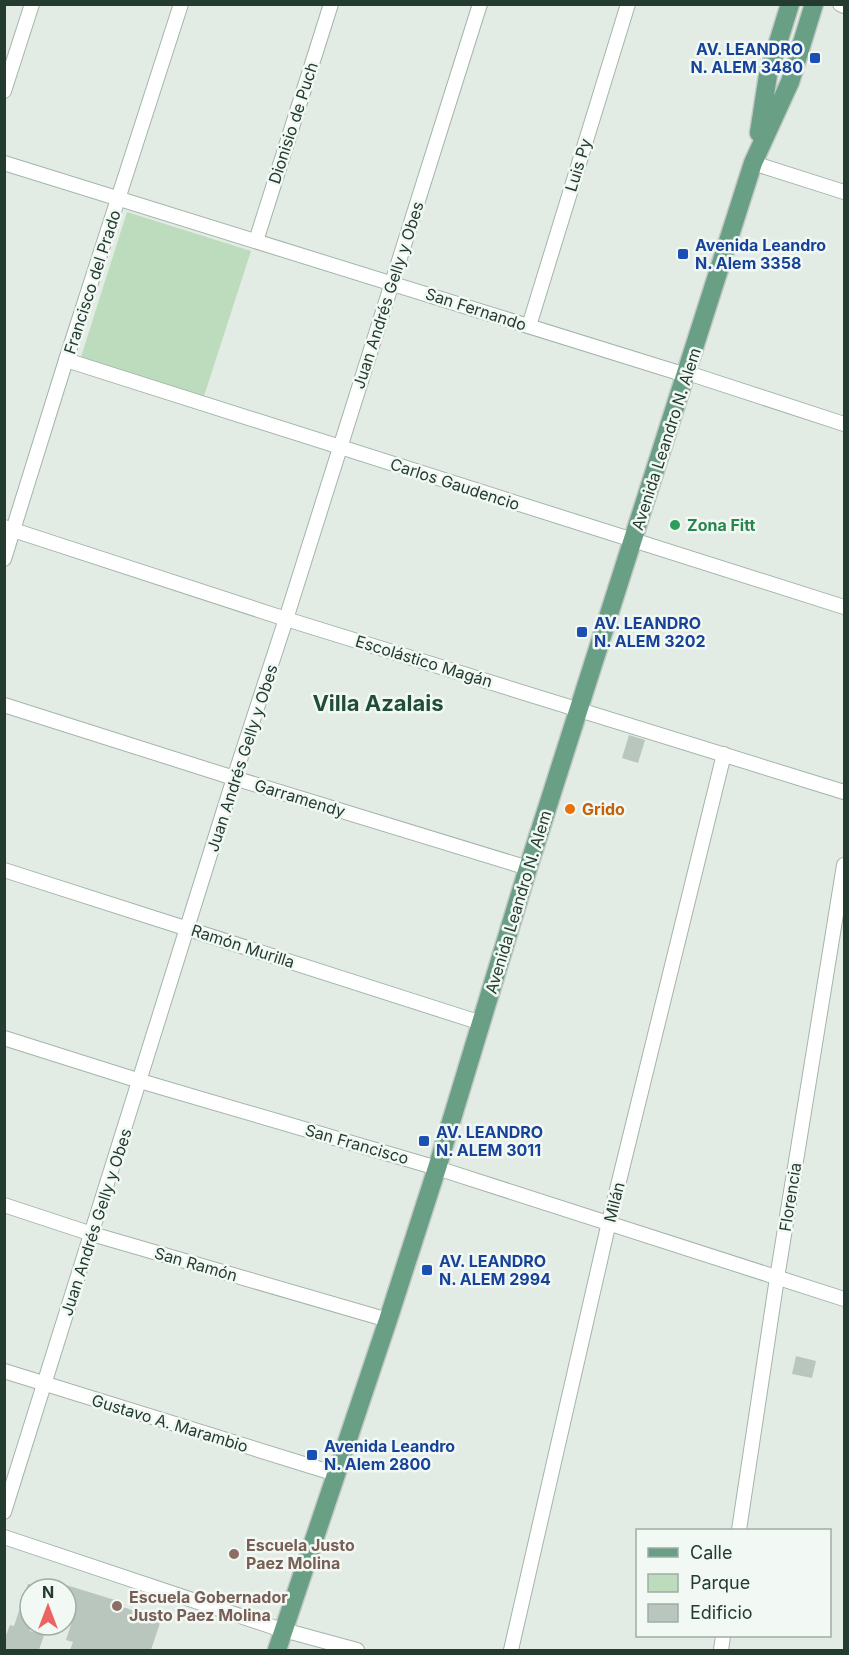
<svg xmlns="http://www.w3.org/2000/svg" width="849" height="1655" font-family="Inter,sans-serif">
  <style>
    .green { fill: #bcdcbd }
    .building { fill: #b8c6bd }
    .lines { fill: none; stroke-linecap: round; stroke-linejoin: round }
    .minor-casing { stroke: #a5b4ab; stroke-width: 16 }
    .primary-casing { stroke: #c1c8c5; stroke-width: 21 }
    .minor { stroke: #fff; stroke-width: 14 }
    .primary { stroke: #699f85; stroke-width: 18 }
    .transit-dot { fill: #1a4fb4; stroke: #f2f8f4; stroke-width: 2 }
    .leisure-dot { fill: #2e9e5b; stroke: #f2f8f4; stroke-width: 2 }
    .food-dot { fill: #e8710a; stroke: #f2f8f4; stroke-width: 2 }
    .education-dot { fill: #8d6e63; stroke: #f2f8f4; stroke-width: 2 }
    .labels { text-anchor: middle; stroke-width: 5; stroke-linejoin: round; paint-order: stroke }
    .transit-label { font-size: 16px; font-weight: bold; fill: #164399; stroke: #f2f8f4; text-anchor: start }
    .street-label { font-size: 16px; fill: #233c2f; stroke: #f2f8f4 }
    .leisure-label { font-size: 16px; font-weight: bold; fill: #27864d; stroke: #f2f8f4; text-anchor: start }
    .food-label { font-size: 16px; font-weight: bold; fill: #c56008; stroke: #f2f8f4; text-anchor: start }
    .education-label { font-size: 16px; font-weight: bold; fill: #785e54; stroke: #f2f8f4; text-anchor: start }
    .district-label { font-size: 22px; font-weight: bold; fill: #204d38; stroke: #f2f8f4 }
  </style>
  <rect width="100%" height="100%" fill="#e2ece5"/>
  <polygon class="green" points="127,212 251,251 204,396 81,357"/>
  <g class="building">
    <polygon points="629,735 645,740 638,763 622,758"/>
    <polygon points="796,1356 816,1361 812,1378 792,1374"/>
    <polygon points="28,1584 30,1584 30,1631 44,1635 39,1650 4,1650 4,1640 10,1625 14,1626"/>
    <polygon points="66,1585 115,1600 114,1604 161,1620 151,1650 70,1650 73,1642 66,1640 74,1615 66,1613"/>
  </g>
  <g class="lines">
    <g class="minor-casing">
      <g id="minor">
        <polyline points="840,4 844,6"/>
        <polyline points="4,91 32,4"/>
        <polyline points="4,163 676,372 694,375 844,424"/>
        <polyline points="753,163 844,192"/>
        <polyline points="256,241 331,4"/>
        <polyline points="529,326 628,4"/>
        <polyline points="66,360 844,607"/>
        <polyline points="4,527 286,619 844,792"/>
        <polyline points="4,559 66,360 181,4"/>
        <polyline points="4,705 234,778 528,868"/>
        <polyline points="4,870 472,1020 482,1020"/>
        <polyline points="4,1038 140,1081 437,1168 844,1299"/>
        <polyline points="4,1205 92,1234 388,1320"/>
        <polyline points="4,1371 336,1474"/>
        <polyline points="4,1512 234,778 286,619 480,4"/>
        <polyline points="739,1530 777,1278 844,865"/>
        <polyline points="4,1537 276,1628 357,1650"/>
        <polyline points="511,1650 609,1222 724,754"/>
        <polyline points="721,1650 723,1636"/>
      </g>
    </g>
    <g class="primary-casing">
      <g id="primary">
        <polyline points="759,133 768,75 790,4"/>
        <polyline points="277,1650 388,1320 437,1168 528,868 753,163 790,82 814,4"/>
      </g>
    </g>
    <use href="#minor" class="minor"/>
    <use href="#primary" class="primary"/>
  </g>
  <g class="transit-dot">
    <rect x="809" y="52" width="12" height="12" rx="3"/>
    <rect x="677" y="248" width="12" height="12" rx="3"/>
    <rect x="576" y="626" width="12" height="12" rx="3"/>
    <rect x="418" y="1135" width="12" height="12" rx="3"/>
    <rect x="421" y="1264" width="12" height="12" rx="3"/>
    <rect x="306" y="1449" width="12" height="12" rx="3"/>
  </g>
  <circle class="leisure-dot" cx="675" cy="525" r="6"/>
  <circle class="food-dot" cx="570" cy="809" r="6"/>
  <g class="education-dot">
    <circle cx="234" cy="1554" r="6"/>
    <circle cx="117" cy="1606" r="6"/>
  </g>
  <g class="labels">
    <g class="transit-label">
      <text x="803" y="55" text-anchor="end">AV. LEANDRO<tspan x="803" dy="18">N. ALEM 3480</tspan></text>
      <text x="695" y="251">Avenida Leandro<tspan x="695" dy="18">N. Alem 3358</tspan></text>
      <text x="594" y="629">AV. LEANDRO<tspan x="594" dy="18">N. ALEM 3202</tspan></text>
      <text x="436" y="1138">AV. LEANDRO<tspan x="436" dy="18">N. ALEM 3011</tspan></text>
      <text x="439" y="1267">AV. LEANDRO<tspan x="439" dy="18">N. ALEM 2994</tspan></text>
      <text x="324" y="1452">Avenida Leandro<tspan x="324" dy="18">N. Alem 2800</tspan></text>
    </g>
    <g class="street-label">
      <text transform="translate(293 123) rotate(-72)" y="6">Dionisio de Puch</text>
      <text transform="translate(578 165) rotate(-73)" y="6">Luis Py</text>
      <text transform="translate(92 282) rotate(-72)" y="6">Francisco del Prado</text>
      <text transform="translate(388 295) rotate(-72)" y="6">Juan Andrés Gelly y Obes</text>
      <text transform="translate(476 309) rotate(18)" y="6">San Fernando</text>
      <text transform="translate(666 439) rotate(-72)" y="6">Avenida Leandro N. Alem</text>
      <text transform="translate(455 484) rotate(18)" y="6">Carlos Gaudencio</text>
      <text transform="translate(424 661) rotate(17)" y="6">Escolástico Magán</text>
      <text transform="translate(242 758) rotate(-72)" y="6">Juan Andrés Gelly y Obes</text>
      <text transform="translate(300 798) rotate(17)" y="6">Garramendy</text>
      <text transform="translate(518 902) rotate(-73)" y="6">Avenida Leandro N. Alem</text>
      <text transform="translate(243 946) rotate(18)" y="6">Ramón Murilla</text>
      <text transform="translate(357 1144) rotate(16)" y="6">San Francisco</text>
      <text transform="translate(790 1197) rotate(-81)" y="6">Florencia</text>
      <text transform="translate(614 1202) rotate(-76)" y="6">Milán</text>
      <text transform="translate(96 1222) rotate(-72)" y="6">Juan Andrés Gelly y Obes</text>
      <text transform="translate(196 1264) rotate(16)" y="6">San Ramón</text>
      <text transform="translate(170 1423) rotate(17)" y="6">Gustavo A. Marambio</text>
    </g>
    <g class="leisure-label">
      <text x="687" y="531">Zona Fitt</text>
    </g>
    <g class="food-label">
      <text x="582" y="815">Grido</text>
    </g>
    <g class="education-label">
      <text x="246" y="1551">Escuela Justo<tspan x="246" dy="18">Paez Molina</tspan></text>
      <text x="129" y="1603">Escuela Gobernador<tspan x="129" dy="18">Justo Paez Molina</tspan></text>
    </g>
    <g class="district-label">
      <text x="378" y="711">Villa Azalais</text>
    </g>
  </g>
  <rect width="849" height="1655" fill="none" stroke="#233c2f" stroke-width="12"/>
  <rect x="636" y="1529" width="195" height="108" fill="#f2f8f4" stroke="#9fada5" stroke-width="1.5"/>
  <rect x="648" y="1548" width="30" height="9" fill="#699f85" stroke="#9fada5" stroke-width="1.5"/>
  <text x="690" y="1559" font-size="18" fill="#233c2f">Calle</text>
  <rect x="648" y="1574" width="30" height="18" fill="#bcdcbd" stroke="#9fada5" stroke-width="1.5"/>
  <text x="690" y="1589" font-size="18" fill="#233c2f">Parque</text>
  <rect x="648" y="1604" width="30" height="18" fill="#b8c6bd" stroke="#9fada5" stroke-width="1.5"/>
  <text x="690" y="1619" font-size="18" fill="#233c2f">Edificio</text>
  <g transform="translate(48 1607)"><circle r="28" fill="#f2f8f4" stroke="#9fada5" stroke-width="1.5"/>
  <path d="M0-4.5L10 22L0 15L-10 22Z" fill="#eb6461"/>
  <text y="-9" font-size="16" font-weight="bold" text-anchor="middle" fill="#233c2f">N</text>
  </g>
</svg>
